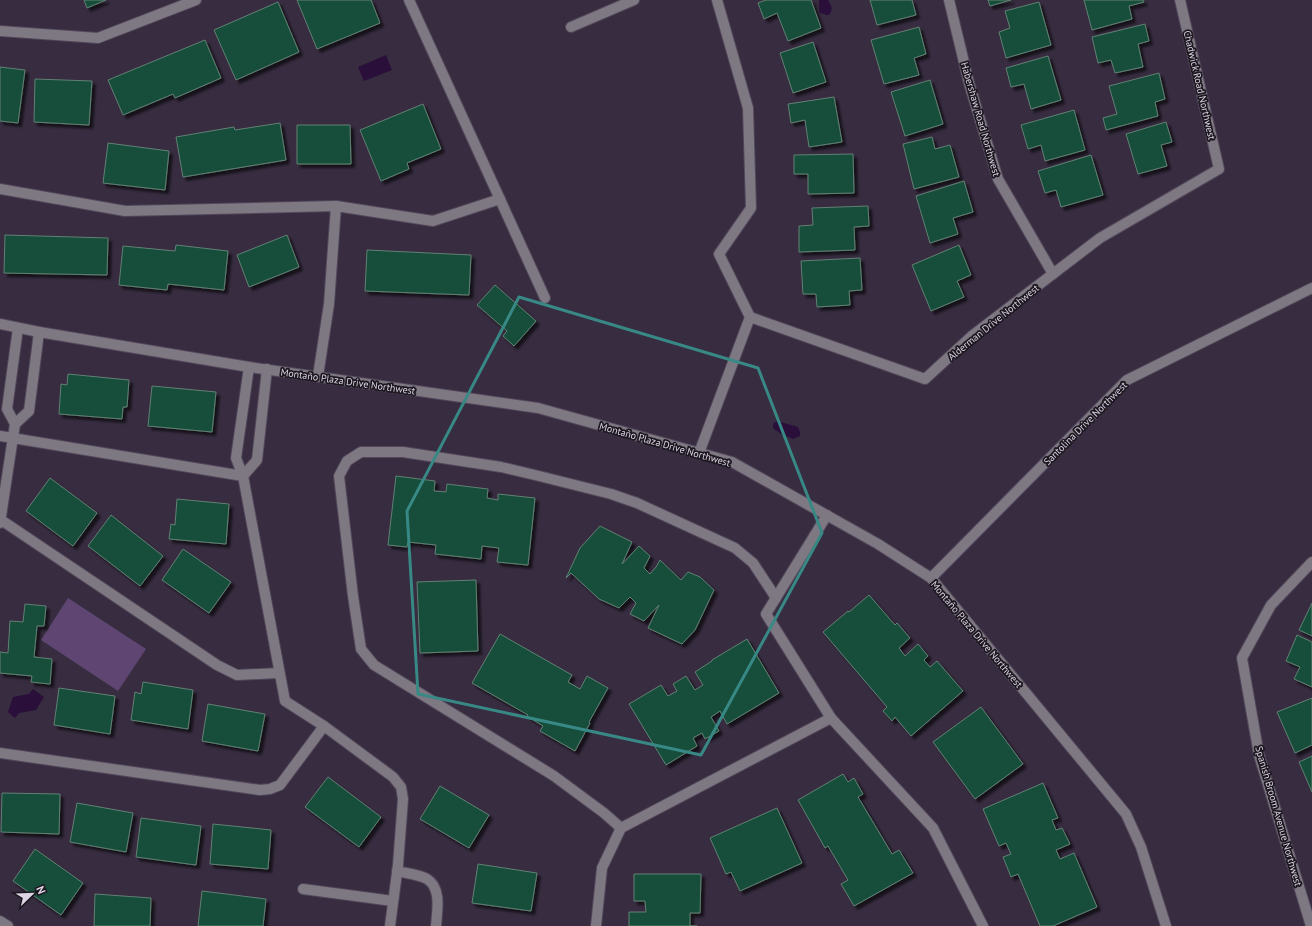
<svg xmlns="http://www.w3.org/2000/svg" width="1312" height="926" font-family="'PT Sans',sans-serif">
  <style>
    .green { fill: #5f4672 }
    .water { fill: #2a0f3b }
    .building { fill: #164e3b; stroke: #628073; filter: url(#shadow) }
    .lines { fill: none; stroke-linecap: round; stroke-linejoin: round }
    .minor-casing { stroke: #52475a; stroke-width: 12 }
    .minor { stroke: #7e7882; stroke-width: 10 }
    .marked { fill: none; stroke: #388985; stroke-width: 3; stroke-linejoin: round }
    .labels { text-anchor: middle; stroke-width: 3.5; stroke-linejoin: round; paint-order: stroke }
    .street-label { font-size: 10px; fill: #ddd5e3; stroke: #1c1720 }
  </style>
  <defs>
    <filter id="shadow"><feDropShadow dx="3.5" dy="3.5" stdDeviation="1" flood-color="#0009"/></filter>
  </defs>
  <rect width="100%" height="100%" fill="#372c40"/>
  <polygon class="green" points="68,598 146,649 118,691 41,640"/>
  <g class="water">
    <path d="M819,0H828C831,6 834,8 829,15H826L820,13L819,11Z"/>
    <polygon points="386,55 392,70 364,81 358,67"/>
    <path d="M777,421L798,427L800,432V436L793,439L781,434L773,428C773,424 774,422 777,421Z"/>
    <polygon points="33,689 44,697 36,710 19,713 15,718 8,712 13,697 29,694"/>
  </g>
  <g class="building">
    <polygon points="84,0 106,0 87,8"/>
    <polygon points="297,0 371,0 380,23 317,49"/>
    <polygon points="766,0 811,0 821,28 788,41 777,13 764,19 758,3"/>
    <polygon points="870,0 912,0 916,15 877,25"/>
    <polygon points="988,0 1011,0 990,6"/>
    <polygon points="1084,0 1143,0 1144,2 1129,6 1132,19 1092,30"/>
    <polygon points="278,2 299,52 236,80 214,30"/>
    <polygon points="1039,2 1051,45 1006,58 999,32 1010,28 1005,11"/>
    <polygon points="1145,24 1149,41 1138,44 1143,67 1115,73 1111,60 1098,63 1092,37"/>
    <polygon points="919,27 926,54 914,58 919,75 884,84 871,40"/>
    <polygon points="205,40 221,78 175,98 173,94 123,115 108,80"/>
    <polygon points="813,42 826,82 793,93 780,53"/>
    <polygon points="1048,56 1061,100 1031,109 1024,84 1011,87 1006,68"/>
    <polygon points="0,67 25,70 18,123 0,121"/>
    <polygon points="1159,73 1165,99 1155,102 1158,116 1106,130 1103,118 1117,114 1109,86"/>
    <polygon points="35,79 92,81 89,125 34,122"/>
    <polygon points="930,80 943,124 905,136 891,92"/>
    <polygon points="834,97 842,142 809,147 805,120 791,123 788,104"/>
    <polygon points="423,104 441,149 407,163 409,169 381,181 360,130"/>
    <polygon points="1074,110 1085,150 1045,161 1041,145 1028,149 1021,125"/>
    <polygon points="1166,122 1172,142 1161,145 1167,166 1138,174 1126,134"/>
    <polygon points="280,123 286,160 183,177 176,137 234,127 235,130"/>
    <polygon points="297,125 350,125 351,164 297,164"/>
    <polygon points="932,137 935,149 950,145 959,177 914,189 903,144"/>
    <polygon points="108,143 169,151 165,190 103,183"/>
    <polygon points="853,154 854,193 808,194 808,174 794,174 794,155"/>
    <polygon points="1091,155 1103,195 1061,207 1056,190 1045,193 1038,171"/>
    <polygon points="964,181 973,212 953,218 958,234 930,243 916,196"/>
    <polygon points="868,206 869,226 854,227 855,250 799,252 799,226 813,225 812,208"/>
    <polygon points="5,235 108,238 107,275 4,273"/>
    <polygon points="287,235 299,267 249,287 237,255"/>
    <polygon points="176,245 228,251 224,290 168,284 167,290 119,285 123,246 175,251"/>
    <polygon points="959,245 971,275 957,281 964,297 931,311 912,265"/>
    <polygon points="367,250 471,255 469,295 365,291"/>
    <polygon points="860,258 862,290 849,291 850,305 817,307 816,294 803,294 801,261"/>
    <polygon points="495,285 536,321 514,346 503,336 507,331 477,305"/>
    <polygon points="68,374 129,380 127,407 123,407 122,419 59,414 61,384 67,385"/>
    <polygon points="152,386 216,392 212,432 148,426"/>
    <polygon points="396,476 435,481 434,491 446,492 447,484 488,489 487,498 498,500 498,494 535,498 528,565 497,562 499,548 482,546 481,559 435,554 436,545 408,542 407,547 388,545"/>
    <polygon points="50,478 97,513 73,546 26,511"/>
    <polygon points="177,499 229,504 226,544 169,539 171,524 175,525"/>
    <polygon points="111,515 163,556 140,586 88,546"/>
    <polygon points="600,526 632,542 622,564 639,546 650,556 644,568 650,574 656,567 660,560 681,580 688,572 700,577 714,590 695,630 682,644 648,628 659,605 644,621 630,614 636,603 630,597 619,608 599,599 571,573 566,578 580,548"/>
    <polygon points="183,549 231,582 209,613 162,580"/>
    <polygon points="476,580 478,651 420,653 417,582"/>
    <polygon points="869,595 895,625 897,623 910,638 899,648 905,656 918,644 928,656 924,660 930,667 937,661 963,691 911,736 895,717 892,721 883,711 887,707 823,632 848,611 849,612"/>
    <polygon points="1312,603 1312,636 1299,630"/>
    <polygon points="25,604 46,606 44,626 37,626 34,657 52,659 50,684 31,682 32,676 0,673 0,652 8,653 10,621 23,622"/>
    <polygon points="500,634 572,675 568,682 580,689 587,676 608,688 589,722 590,723 575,751 540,731 543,726 527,716 528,715 472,683"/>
    <polygon points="1297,635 1312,642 1312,687 1294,679 1300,667 1286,661"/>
    <polygon points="747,639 779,693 727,724 720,711 711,717 719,731 705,739 702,733 693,738 697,746 666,765 629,704 661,685 668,696 677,691 673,684 686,676 695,690 703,685 695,672 712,661 712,660"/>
    <polygon points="143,682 193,690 188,729 131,720 135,692 141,694"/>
    <polygon points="59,688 115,696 110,734 54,725"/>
    <polygon points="1312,698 1312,745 1295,753 1277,712"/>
    <polygon points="208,704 265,714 258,751 202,741"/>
    <polygon points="981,707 1023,764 975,799 933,742"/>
    <polygon points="1312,756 1312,792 1299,762"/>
    <polygon points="843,774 848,782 854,778 863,794 858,797 892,854 899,850 913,873 854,906 841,884 848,880 828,846 825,848 798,800"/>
    <polygon points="328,777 381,817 359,847 305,807"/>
    <polygon points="1043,783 1058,818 1052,820 1056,830 1062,828 1070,844 1056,850 1060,859 1074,853 1097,907 1053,926 1040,926 1018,874 1011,877 1003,857 1011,854 1006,843 999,846 983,809"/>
    <polygon points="440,786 489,815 469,848 420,819"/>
    <polygon points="2,793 60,794 59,834 1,832"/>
    <polygon points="77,803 133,813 126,852 70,842"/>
    <polygon points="777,808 802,863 740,891 731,872 726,874 710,838"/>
    <polygon points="141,818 201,826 196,865 136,857"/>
    <polygon points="213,824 271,830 268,869 210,864"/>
    <polygon points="35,849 83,883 61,915 13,881"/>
    <polygon points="478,864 537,873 531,911 472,903"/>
    <polygon points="634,874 701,874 700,913 690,913 690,926 697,926 629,926 629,912 646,912 645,901 634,901"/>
    <polygon points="202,891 266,899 263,926 198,926"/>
    <polygon points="95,894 151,898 150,926 94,926"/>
  </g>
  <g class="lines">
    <g class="minor-casing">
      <g id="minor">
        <polyline points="409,0 545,298"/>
        <polyline points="949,0 969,83 998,179 1053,274"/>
        <polyline points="571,27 634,0"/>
        <polyline points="0,31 98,38 196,0"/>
        <polyline points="0,189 125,211 336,206 433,221 500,199"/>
        <polyline points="750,317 925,379 973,335 1100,238 1219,169 1180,0"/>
        <polyline points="0,324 39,332 249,367 538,408 732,462 878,544 931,578 1126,814 1141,847 1166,926"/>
        <polyline points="249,367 236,458 243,476 285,701 324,726 393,777 401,787 403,799 398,865 390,926"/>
        <polyline points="318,376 329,304 336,206"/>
        <polyline points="15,424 29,411 39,332"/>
        <polyline points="0,436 243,476"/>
        <polyline points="699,453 750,317 719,254 751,208 748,108 717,0"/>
        <polyline points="243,476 257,460 267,369"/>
        <polyline points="1,520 217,665 237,675 279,673"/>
        <polyline points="0,523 15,424 7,409 18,328"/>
        <polyline points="931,578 1127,380 1312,288"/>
        <polyline points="831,718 933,828 983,926"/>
        <polyline points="0,753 260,790 270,789 280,785 324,726"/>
        <polyline points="621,828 604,813 554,776 374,665 361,649 353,596 339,476 347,461 361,452 403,452 501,467 539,476 611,494 637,503 735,548 753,563 776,598"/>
        <path d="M397,871C405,873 421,875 427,879C442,888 437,912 436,926"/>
        <polyline points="303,889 393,901"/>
        <polyline points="0,921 8,926"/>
        <polyline points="596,926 602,868 621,828 831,718 766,614 827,515"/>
        <polyline points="1311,926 1259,755 1242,658 1271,605 1312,562"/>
      </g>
    </g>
    <use href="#minor" class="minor"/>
  </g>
  <path class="marked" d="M519,297L758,368L822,533L701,755L418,694L407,511Z"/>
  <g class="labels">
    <g class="street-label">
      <text transform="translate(1200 85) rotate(77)" y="4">Chadwick Road Northwest</text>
      <text transform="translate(981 119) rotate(74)" y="4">Habershaw Road Northwest</text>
      <text transform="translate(993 322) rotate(-39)" y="4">Alderman Drive Northwest</text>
      <text transform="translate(348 381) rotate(8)" y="4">Montaño Plaza Drive Northwest</text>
      <text transform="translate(1085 423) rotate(-45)" y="4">Santolina Drive Northwest</text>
      <text transform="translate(665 444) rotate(16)" y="4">Montaño Plaza Drive Northwest</text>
      <text transform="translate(977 634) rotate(50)" y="4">Montaño Plaza Drive Northwest</text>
      <text transform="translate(1279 816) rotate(74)" y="4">Spanish Broom Avenue Northwest</text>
    </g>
  </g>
  <g transform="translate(32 894) rotate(67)" stroke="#1c1720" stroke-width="3" paint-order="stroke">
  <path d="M0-3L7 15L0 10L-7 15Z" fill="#ddd5e3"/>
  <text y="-6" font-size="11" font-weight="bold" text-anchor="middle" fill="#ddd5e3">N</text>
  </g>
</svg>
